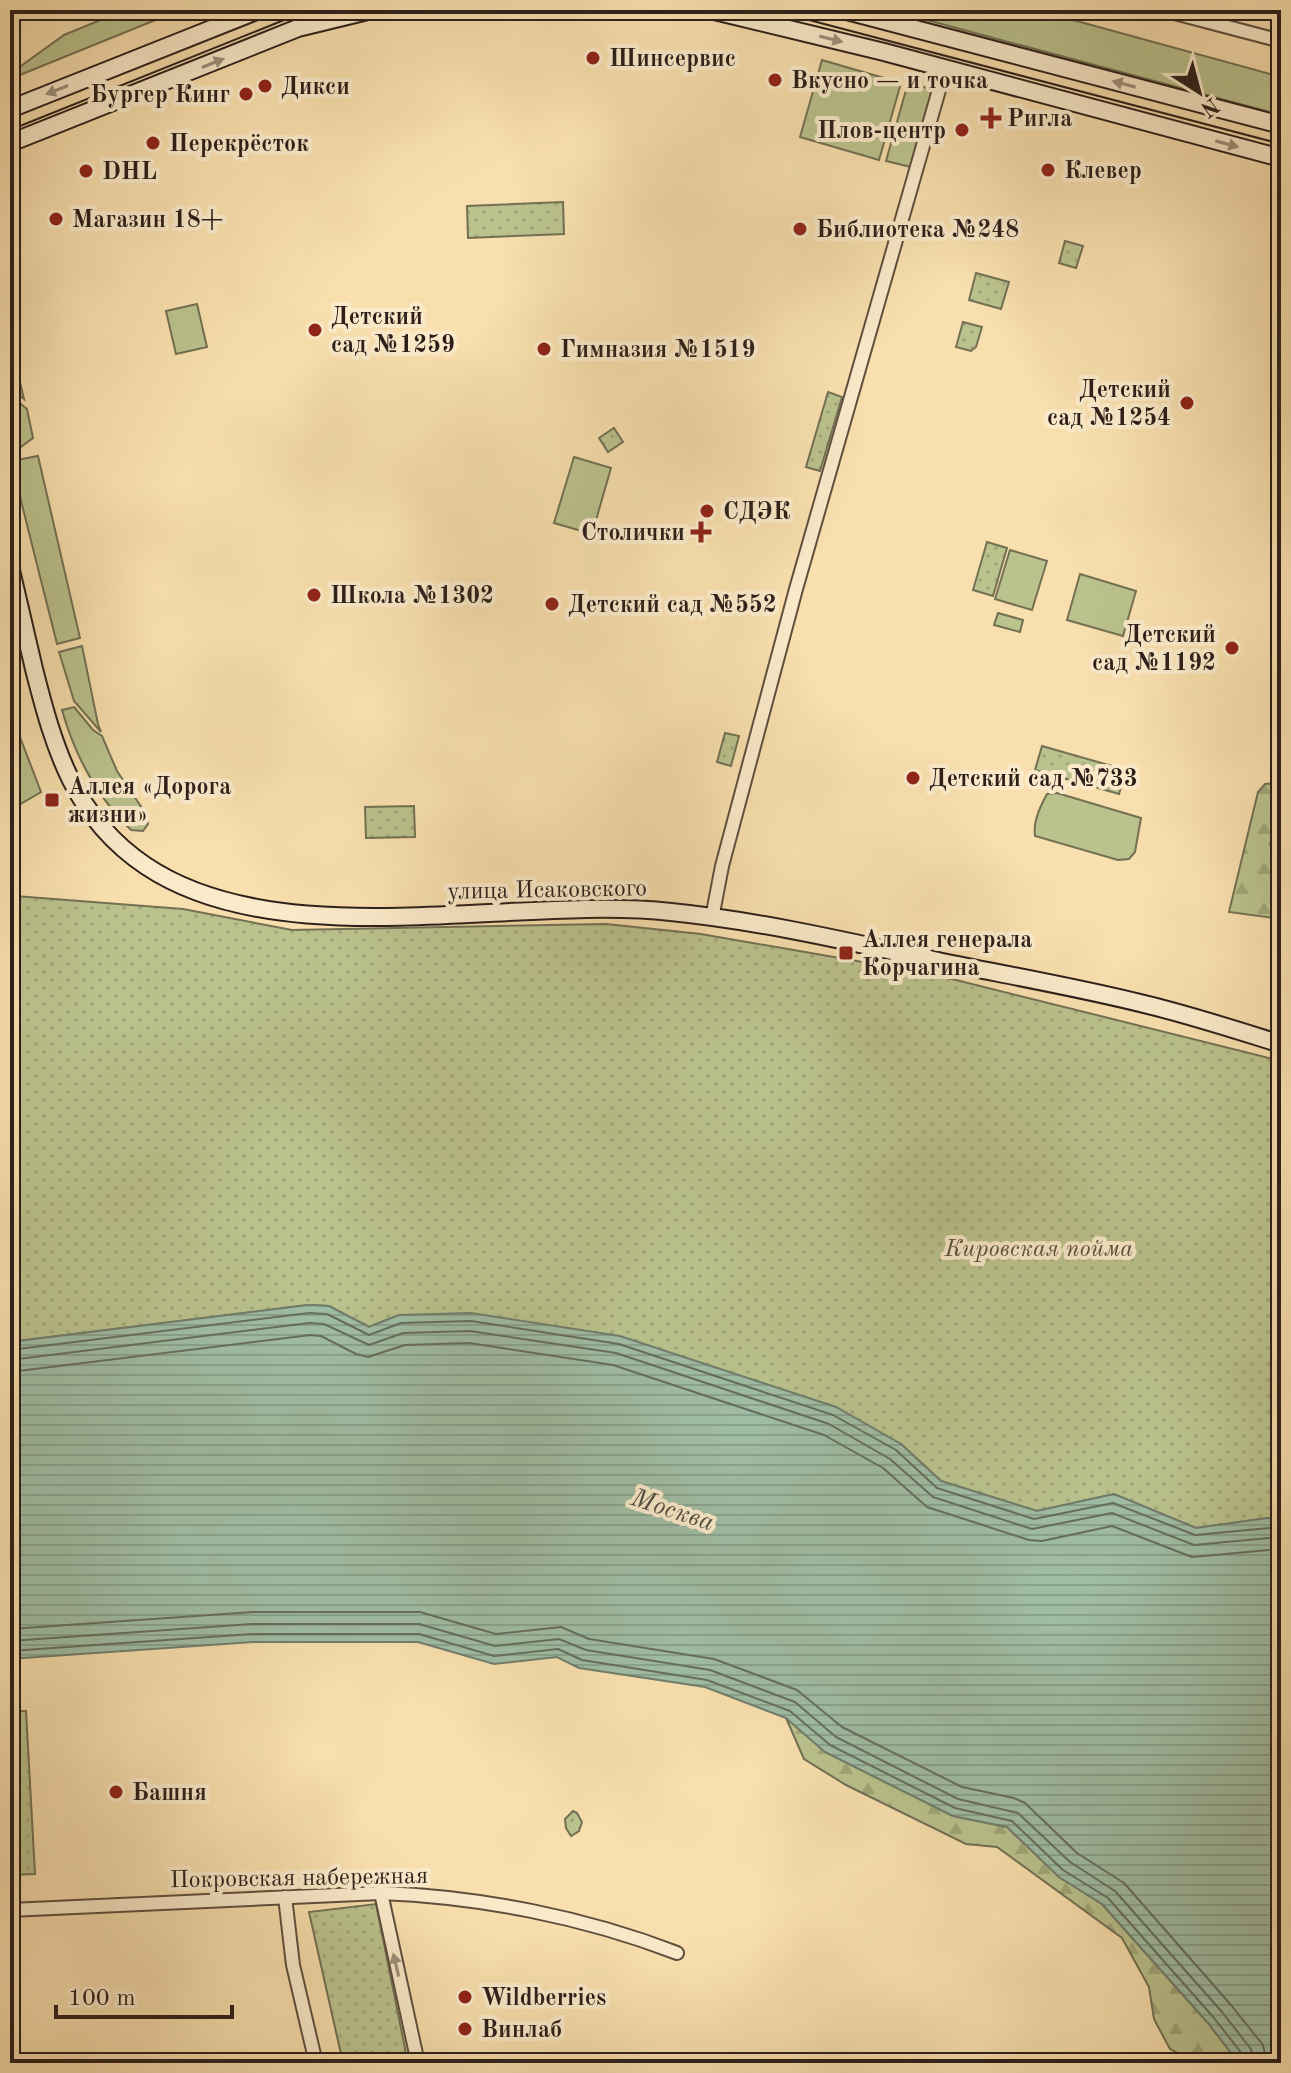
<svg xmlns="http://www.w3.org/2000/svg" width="1291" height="2073" font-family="'Old Standard TT',serif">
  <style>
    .green { fill: #bac28d; stroke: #737054; stroke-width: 2 }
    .forest { fill: url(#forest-firs); stroke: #737054; stroke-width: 2 }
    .park { fill: url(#park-dots); stroke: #737054; stroke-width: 2 }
    .water { fill: url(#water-rules); stroke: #717e6d; stroke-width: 2 }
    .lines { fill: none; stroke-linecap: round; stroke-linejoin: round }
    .shore { stroke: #666e5f; stroke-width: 2 }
    .street-casing { stroke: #5f4f3f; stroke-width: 16 }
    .secondary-casing { stroke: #2c1f1a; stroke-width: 20 }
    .street { stroke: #faeaca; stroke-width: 12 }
    .secondary { stroke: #faeaca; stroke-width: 16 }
    .tram { stroke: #2c1f1a; stroke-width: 2 }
    .oneway { fill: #9d8f7b }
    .poi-dot { fill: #8f2418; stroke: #faeaca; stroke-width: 3 }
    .labels { text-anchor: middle; stroke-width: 8; stroke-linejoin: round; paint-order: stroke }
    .poi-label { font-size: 24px; font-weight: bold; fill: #2c1f1a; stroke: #faeaca; text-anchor: start }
    .street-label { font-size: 24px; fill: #2c1f1a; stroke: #faeaca }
    .park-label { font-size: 24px; font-style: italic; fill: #57503c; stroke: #faeaca }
    .water-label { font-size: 26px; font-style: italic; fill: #4e4e43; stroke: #faeaca }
  </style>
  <defs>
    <pattern id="forest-firs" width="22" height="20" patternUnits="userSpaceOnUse" patternTransform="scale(2)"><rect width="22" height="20" fill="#bac28d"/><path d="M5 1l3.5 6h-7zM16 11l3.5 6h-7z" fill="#a0a679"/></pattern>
    <pattern id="park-dots" width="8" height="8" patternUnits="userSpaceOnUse" patternTransform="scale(2)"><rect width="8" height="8" fill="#bac28d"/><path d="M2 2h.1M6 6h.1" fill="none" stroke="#a0a679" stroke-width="1.8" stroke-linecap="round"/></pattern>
    <pattern id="water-rules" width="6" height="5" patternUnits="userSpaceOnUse" patternTransform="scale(2)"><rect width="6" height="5" fill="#9fbda4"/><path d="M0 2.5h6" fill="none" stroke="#89a28d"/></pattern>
  </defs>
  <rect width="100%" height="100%" fill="#f8dfad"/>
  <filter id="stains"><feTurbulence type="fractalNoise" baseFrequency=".0025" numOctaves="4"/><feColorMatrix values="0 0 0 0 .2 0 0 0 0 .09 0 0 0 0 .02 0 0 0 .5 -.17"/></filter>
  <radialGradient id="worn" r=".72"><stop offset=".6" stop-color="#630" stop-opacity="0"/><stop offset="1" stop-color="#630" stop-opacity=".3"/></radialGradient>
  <g class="green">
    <polygon points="125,10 180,10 10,79 10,74 64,35"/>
    <polygon points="904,10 1050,10 1055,15 1281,77 1281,115 912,16"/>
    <polygon points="822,60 901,83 879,160 800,137"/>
    <polygon points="908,83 935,90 911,167 886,161"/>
    <polygon points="197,304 207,347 176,354 166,311"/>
    <polygon points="10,339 24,399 10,387"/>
    <polygon points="10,395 27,409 33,438 11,454"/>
    <polygon points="38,456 80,638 57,644 11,461"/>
    <polygon points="574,457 611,468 592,534 554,523"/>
    <polygon points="1010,550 1047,561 1032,610 995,599"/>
    <polygon points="1080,574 1136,591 1123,636 1067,620"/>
    <polygon points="998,613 1023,620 1020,632 994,625"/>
    <polygon points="82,646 98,724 101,732 74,701 59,652"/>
    <path d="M74,707L93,730L102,736L117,771L146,814L148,824L143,831L131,830C97,797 75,756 62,710Z"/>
    <polygon points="20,737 41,792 10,810 10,740"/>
    <path d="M1057,793L1141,818L1135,852L1129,859L1118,860L1035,836C1033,821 1040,807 1047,794Z"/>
  </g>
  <g class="forest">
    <polygon points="1281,783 1281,815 1270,844 1281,851 1281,916 1274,918 1229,912 1258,792 1265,784"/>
    <polygon points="786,1718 825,1752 953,1816 1007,1827 1059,1877 1102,1904 1208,2023 1239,2063 1196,2063 1170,2049 1154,2019 1149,1987 1122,1938 997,1847 966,1844 846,1785 804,1759"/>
  </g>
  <g class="park">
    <polygon points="563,202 564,234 468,238 467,206"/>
    <polygon points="1065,241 1083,246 1076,268 1059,263"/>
    <polygon points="976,273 1009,282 1001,309 969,300"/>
    <polygon points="963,322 982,327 976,347 971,351 956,347"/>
    <polygon points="828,392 842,397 820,471 806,467"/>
    <polygon points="614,428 623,442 608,452 599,438"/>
    <polygon points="987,542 1007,548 993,596 973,590"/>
    <polygon points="725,733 739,736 731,766 717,762"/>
    <polygon points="1042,746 1126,770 1119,794 1035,770"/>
    <polygon points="414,806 415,837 366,838 365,807"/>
    <polygon points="15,896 183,909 292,930 606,924 701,934 932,974 1281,1061 1281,1520 1268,1518 1196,1528 1114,1494 1037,1511 941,1481 901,1444 399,1315 369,1327 329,1306 308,1305 10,1342 10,897"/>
    <polygon points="10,1711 26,1711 35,1874 10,1875"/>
    <polygon points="573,1811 577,1813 582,1822 579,1831 571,1836 566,1828 565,1819"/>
    <polygon points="376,1904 408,2063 343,2063 309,1912"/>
  </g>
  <polygon class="water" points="308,1305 329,1306 369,1327 399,1315 471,1313 620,1336 836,1407 901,1444 941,1481 1037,1511 1114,1494 1196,1528 1268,1518 1281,1520 1281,2063 1239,2063 1208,2023 1102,1904 1059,1877 1007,1827 953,1816 825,1752 786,1718 705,1687 579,1668 557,1657 494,1664 418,1642 253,1642 10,1659 10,1342"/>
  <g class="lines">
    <g class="shore">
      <polyline points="10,1350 309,1313 327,1314 369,1335 401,1323 471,1321 619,1344 833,1415 896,1450 937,1488 1034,1519 1113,1503 1195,1535 1281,1527"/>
      <polyline points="10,1360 309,1323 324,1324 369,1345 403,1333 470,1331 616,1353 829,1424 890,1459 933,1497 1032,1529 1112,1513 1194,1545 1281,1537"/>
      <polyline points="10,1372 310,1335 321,1336 356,1354 368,1357 405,1345 469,1343 613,1365 824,1435 883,1468 927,1507 1029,1540 1042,1541 1112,1526 1192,1557 1281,1549"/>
      <polyline points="10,1629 253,1612 420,1612 496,1634 561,1627 589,1639 714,1659 797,1690 842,1727 962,1787 1014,1798 1025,1803 1077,1853 1124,1883 1231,2005 1263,2045 1267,2063"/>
      <polyline points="10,1641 252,1624 419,1624 495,1646 559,1639 586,1650 710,1670 795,1702 836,1737 958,1799 1018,1813 1070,1862 1115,1891 1222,2012 1251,2049 1255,2063"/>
      <polyline points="10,1651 252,1634 419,1634 494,1656 558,1649 582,1660 707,1680 790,1711 830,1745 955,1808 1012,1821 1063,1870 1108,1898 1214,2018 1243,2055 1245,2063"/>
    </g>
    <g class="street-casing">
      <g id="street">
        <polyline points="1163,10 1281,41"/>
        <polyline points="712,918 722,866 796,589 945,69"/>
        <polyline points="381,1893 418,2063"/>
        <polyline points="285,1897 293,1965 316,2063"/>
        <path d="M10,1910L381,1893C481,1897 584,1917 677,1953"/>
      </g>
    </g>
    <g class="secondary-casing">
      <g id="secondary">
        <polyline points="710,10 884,52 1281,158"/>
        <polyline points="843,10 1281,125"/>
        <polyline points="10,109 259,10"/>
        <polyline points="10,143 298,28 372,10"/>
        <path d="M10,566C18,601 26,635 34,669C54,748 74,818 146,866C282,957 515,895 671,912C761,921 850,942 938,961C1006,975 1076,987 1144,1004C1190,1015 1236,1030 1281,1044"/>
      </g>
    </g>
    <use href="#street" class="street"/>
    <use href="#secondary" class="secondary"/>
    <g class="tram">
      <polyline points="771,10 1281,144"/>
      <polyline points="10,130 309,10"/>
    </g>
  </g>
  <defs><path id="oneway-solid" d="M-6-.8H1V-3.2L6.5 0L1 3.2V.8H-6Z" transform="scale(2)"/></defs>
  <g class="oneway">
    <use href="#oneway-solid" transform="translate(831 39) rotate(14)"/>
    <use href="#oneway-solid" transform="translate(213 63) rotate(-22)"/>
    <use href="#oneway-solid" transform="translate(1124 84) rotate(-165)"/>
    <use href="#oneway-solid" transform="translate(57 90) rotate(158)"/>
    <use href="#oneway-solid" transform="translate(1227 144) rotate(15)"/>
    <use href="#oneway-solid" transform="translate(396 1965) rotate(-103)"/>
  </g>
  <g class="poi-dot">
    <circle cx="593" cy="58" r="8"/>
    <circle cx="775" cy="80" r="8"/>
    <circle cx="265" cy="86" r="8"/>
    <circle cx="246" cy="94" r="8"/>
    <path d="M987 106h8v8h8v8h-8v8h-8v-8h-8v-8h8z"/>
    <circle cx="962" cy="130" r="8"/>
    <circle cx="153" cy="143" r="8"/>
    <circle cx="1048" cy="170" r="8"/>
    <circle cx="86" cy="171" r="8"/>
    <circle cx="56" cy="219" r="8"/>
    <circle cx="800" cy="229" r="8"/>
    <circle cx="315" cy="330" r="8"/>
    <circle cx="544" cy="349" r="8"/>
    <circle cx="1187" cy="403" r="8"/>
    <circle cx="707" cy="511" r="8"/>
    <path d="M697 520h8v8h8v8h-8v8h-8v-8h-8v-8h8z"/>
    <circle cx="314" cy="595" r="8"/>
    <circle cx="552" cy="604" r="8"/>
    <circle cx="1232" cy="648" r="8"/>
    <circle cx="913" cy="778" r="8"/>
    <rect x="44" y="792" width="16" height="16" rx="4"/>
    <rect x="838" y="945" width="16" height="16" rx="4"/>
    <circle cx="116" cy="1792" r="8"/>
    <circle cx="465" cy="1997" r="8"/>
    <circle cx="465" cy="2029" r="8"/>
  </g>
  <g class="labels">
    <g class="poi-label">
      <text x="609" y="66">Шинсервис</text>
      <text x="791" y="88">Вкусно — и точка</text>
      <text x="281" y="94">Дикси</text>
      <text x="230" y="102" text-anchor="end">Бургер Кинг</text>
      <text x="1007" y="126">Ригла</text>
      <text x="946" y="138" text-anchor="end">Плов-центр</text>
      <text x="169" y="151">Перекрёсток</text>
      <text x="1064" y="178">Клевер</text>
      <text x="102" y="179">DHL</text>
      <text x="72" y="227">Магазин 18+</text>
      <text x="816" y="237">Библиотека №248</text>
      <text x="331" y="324">Детский<tspan x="331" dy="28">сад №1259</tspan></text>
      <text x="560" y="357">Гимназия №1519</text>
      <text x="1171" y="397" text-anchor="end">Детский<tspan x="1171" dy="28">сад №1254</tspan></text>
      <text x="723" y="519">СДЭК</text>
      <text x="685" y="540" text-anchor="end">Столички</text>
      <text x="330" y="603">Школа №1302</text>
      <text x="568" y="612">Детский сад №552</text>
      <text x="1216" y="642" text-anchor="end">Детский<tspan x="1216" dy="28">сад №1192</tspan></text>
      <text x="929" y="786">Детский сад №733</text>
      <text x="68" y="794">Аллея «Дорога<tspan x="68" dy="28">жизни»</tspan></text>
      <text x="862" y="947">Аллея генерала<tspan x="862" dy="28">Корчагина</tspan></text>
      <text x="132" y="1800">Башня</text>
      <text x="481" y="2005">Wildberries</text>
      <text x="481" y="2037">Винлаб</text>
    </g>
    <g class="street-label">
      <text transform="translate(547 889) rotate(-1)" y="8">улица Исаковского</text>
      <text transform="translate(299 1877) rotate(-1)" y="8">Покровская набережная</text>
    </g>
    <g class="park-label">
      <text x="1039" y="1256">Кировская пойма</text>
    </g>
    <g class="water-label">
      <text transform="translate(673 1509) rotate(18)" y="9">Москва</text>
    </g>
  </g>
  <rect width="1291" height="2073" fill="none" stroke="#f8dfad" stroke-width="40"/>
  <rect x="12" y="12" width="1267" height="2049" fill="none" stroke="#2c1f1a" stroke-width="4"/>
  <rect x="20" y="20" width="1251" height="2033" fill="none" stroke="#2c1f1a" stroke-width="2"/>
  <g transform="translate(1199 92) rotate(144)" stroke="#faeaca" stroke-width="6" paint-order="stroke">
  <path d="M0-6L14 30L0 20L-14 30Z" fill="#2c1f1a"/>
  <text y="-12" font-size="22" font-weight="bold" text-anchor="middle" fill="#2c1f1a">N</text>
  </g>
  <path d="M56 2005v12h176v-12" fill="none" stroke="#2c1f1a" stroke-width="4"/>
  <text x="68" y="2005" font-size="24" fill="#2c1f1a" stroke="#faeaca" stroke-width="6" paint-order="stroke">100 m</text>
  <rect width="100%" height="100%" filter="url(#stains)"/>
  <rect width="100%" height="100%" fill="url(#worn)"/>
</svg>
